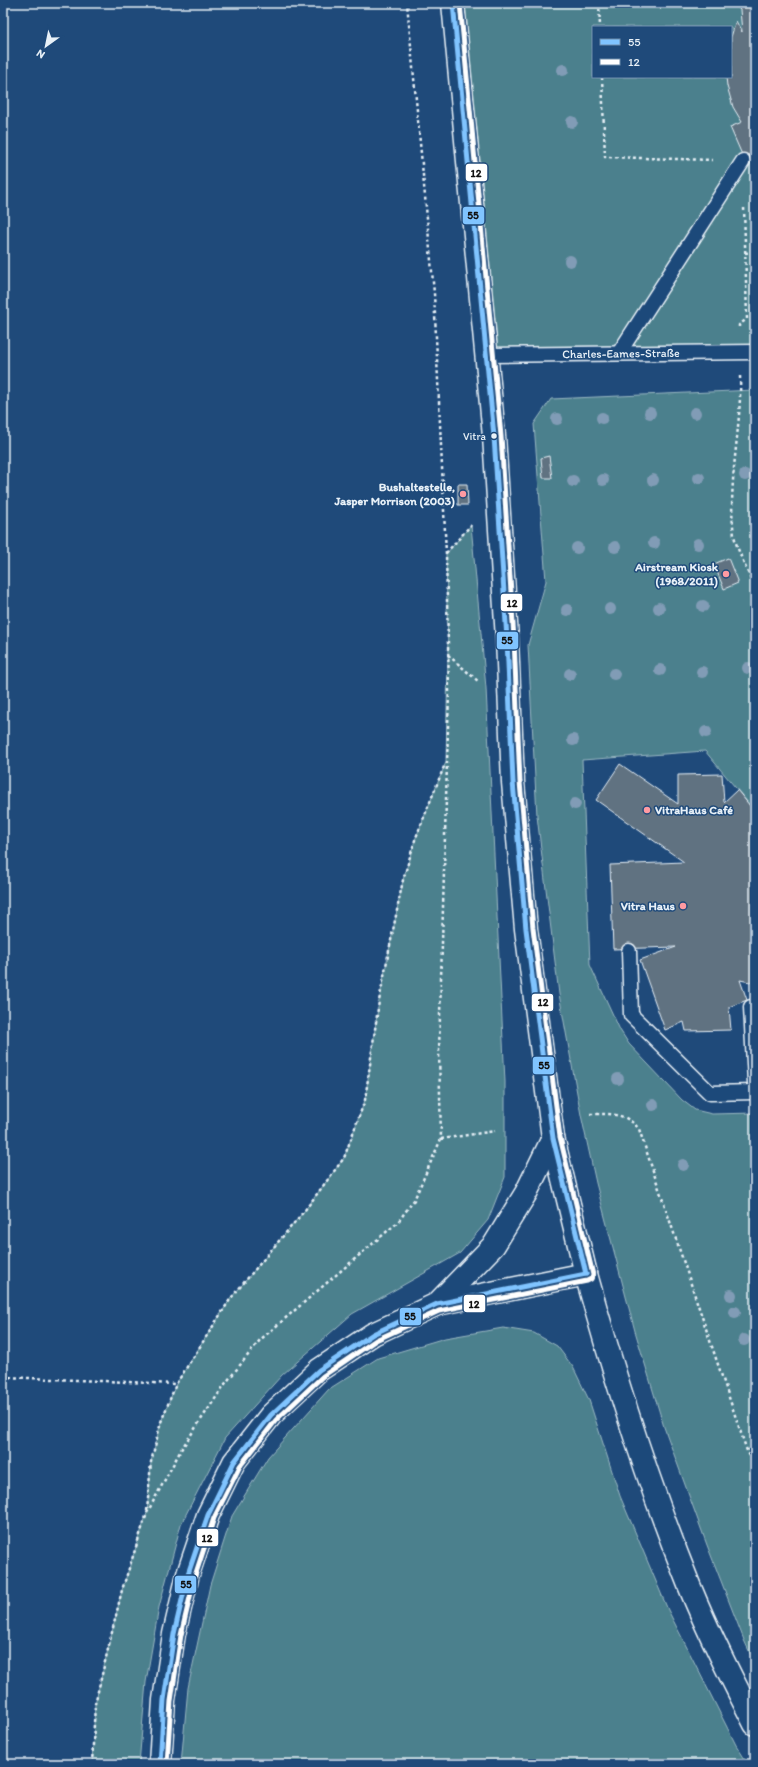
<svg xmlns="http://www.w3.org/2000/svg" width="758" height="1767" font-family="Itim,sans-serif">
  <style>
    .green { fill: #4c808d; stroke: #9ab8c2; fill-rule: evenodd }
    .building { fill: #607281; stroke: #e8f1f8 }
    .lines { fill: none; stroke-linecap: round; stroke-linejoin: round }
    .lane-casing { stroke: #e8f1f8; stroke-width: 17 }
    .secondary-casing { stroke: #e8f1f8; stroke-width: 25 }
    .primary-casing { stroke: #e8f1f8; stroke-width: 25 }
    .path { stroke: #e8f1f8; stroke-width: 2.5; stroke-dasharray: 3 3; stroke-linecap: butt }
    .lane { stroke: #1f4a7a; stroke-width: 14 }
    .secondary { stroke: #1f4a7a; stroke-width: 22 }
    .primary { stroke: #1f4a7a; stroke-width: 22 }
    .bus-1-casing { stroke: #1f4a7a; stroke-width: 8 }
    .bus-2-casing { stroke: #1f4a7a; stroke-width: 8 }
    .bus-1 { stroke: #80c4ff; stroke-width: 5 }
    .bus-2 { stroke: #fff; stroke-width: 5 }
    .tree { fill: #819cb6 }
    .bus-dot { fill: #e8f1f8; stroke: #1f4a7a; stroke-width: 1.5 }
    .poi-dot { fill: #ff9aa2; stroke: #1f4a7a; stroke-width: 1.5 }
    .labels { text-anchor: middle; stroke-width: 3; stroke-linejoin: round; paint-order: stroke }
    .bus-label { font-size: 11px; fill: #e8f1f8; stroke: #1f4a7a; text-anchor: end }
    .street-label { font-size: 12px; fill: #e8f1f8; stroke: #1f4a7a }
    .poi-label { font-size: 12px; font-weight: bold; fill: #e8f1f8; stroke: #1f4a7a; text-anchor: end }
    .line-badge { stroke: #1f4a7a; stroke-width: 1.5 }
    .pale-badge-label { font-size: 11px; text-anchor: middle; font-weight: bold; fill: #111 }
  </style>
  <rect width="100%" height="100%" fill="#1f4a7a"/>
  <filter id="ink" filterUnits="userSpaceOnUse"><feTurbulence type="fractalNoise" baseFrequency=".025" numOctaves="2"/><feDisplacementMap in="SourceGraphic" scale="8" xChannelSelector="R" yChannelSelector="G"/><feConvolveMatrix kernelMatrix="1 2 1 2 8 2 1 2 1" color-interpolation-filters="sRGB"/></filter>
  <g filter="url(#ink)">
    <g class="green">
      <path d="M453,3H755V352L488,355ZM593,27H731V77H593Z"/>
      <polygon points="755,390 755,811 705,751 582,760 590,965 620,1030 629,1044 682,1100 695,1110 712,1114 755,1113 755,1664 744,1640 707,1545 664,1427 635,1331 596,1183 581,1115 559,994 537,816 528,645 546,581 534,424 551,399"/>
      <polygon points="471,525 486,688 505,1082 505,1177 488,1220 460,1253 352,1314 282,1375 225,1438 181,1524 159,1607 146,1682 139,1764 92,1764 95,1704 122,1590 147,1513 151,1462 161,1422 176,1384 231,1298 305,1210 344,1158 365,1100 379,1001 403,880 415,840 446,762 448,655 446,554"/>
      <polygon points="503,1328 534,1333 557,1346 573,1367 589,1400 620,1496 668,1610 736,1745 748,1764 181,1764 188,1688 210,1585 232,1516 268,1457 329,1389 378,1358 445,1338"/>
    </g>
    <g class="building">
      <polygon points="734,3 755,3 755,153 743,157 730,127 742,122 733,107 727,86 726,77 731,77 731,37 736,21 742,32 740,10"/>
      <polygon points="549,456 552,478 543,478 541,458"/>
      <polygon points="458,484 467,484 468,505 458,505"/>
      <polygon points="728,558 738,583 724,589 714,564"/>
      <polygon points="620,764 678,804 678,775 722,774 724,802 737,790 755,812 755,983 740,980 747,1000 729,1007 731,1030 686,1031 684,1022 665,1030 640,960 676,947 613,949 610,865 684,862 596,800"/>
    </g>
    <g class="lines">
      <g class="lane-casing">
        <g id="lane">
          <polyline points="619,353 743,161"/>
          <path id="s1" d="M488,355L755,352"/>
          <polyline points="629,951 631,1015 710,1093 755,1092"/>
          <polyline points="751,1007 755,1083"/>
        </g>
      </g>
      <g class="secondary-casing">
        <g id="secondary">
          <polyline points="453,3 494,436 507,639 513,782 526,929 553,1138 586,1274"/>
          <polyline points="437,1304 494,1245 526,1193 553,1138"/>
        </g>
      </g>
      <g class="primary-casing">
        <path id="primary" d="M160,1764L164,1700L174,1634L188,1574L208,1515L234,1462L271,1415L319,1370L373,1334L437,1304L586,1274C615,1379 648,1483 689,1585C708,1632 732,1679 755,1724"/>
      </g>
      <g class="path">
        <polyline points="599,3 600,27"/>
        <polyline points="602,77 605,157 713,160"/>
        <polyline points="745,253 755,252"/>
        <polyline points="739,327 739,325 747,319 744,206"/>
        <path d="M740,376C742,429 727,482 734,535C736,548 750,576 755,589"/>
        <polyline points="446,553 471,525"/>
        <polyline points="448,655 479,682"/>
        <polyline points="755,830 753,832 755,837"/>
        <path d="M590,1114C610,1114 625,1112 639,1129L747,1451L755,1464"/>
        <polyline points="441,1139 495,1131"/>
        <polyline points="3,1377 176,1384"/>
        <polyline points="147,1511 151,1462 161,1422 176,1384 231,1298 305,1210 344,1158 365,1100 379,1001 403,880 415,840 445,764"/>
        <polyline points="92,1764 95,1704 122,1590 147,1513 182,1448 225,1384 260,1340 398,1222 414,1200 441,1139 439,1051 449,691 446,554 434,293 407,3"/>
      </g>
      <use href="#lane" class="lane"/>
      <use href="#secondary" class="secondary"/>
      <use href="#primary" class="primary"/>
      <g class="bus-1-casing">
        <g id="bus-1">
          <polyline points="453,3 494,436 507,639 513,782 526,929 553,1138 586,1274"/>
          <polyline points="160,1764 164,1700 174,1634 188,1574 208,1515 234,1462 271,1415 319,1370 373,1334 437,1304 586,1274"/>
        </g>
      </g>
      <g class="bus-2-casing">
        <polyline id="bus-2" points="167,1764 171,1701 181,1635 195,1576 214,1518 240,1466 276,1420 323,1376 376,1340 439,1311 587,1281 591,1279 593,1275 560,1137 533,928 520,782 514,639 501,436 460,3"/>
      </g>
      <use href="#bus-1" class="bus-1"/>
      <use href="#bus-2" class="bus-2"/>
    </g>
    <g class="tree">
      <circle cx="563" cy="70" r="6"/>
      <circle cx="572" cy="122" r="6"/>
      <circle cx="570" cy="261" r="6"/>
      <circle cx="650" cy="413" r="6"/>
      <circle cx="695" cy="413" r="6"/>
      <circle cx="602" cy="418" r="6"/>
      <circle cx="557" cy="419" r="6"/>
      <circle cx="745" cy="475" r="6"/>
      <circle cx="699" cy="478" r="6"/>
      <circle cx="603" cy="480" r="6"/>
      <circle cx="653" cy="480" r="6"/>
      <circle cx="573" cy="481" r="6"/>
      <circle cx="654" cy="543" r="6"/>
      <circle cx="698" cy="544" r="6"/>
      <circle cx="615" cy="547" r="6"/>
      <circle cx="577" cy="548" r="6"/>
      <circle cx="703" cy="606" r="6"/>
      <circle cx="659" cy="608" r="6"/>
      <circle cx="610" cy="609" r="6"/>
      <circle cx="567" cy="610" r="6"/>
      <circle cx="748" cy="668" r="6"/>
      <circle cx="660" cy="670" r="6"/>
      <circle cx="702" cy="672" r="6"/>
      <circle cx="570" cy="674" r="6"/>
      <circle cx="614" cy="674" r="6"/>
      <circle cx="706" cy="732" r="6"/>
      <circle cx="573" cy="740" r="6"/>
      <circle cx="575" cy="804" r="6"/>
      <circle cx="618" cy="1079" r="6"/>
      <circle cx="653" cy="1105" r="6"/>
      <circle cx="683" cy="1165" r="6"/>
      <circle cx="731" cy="1295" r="6"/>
      <circle cx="735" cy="1312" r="6"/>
      <circle cx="744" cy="1340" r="6"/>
    </g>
  </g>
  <circle class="bus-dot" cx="494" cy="436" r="3.5"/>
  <g class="poi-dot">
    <circle cx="463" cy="494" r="4"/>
    <circle cx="726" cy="574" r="4"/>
    <circle cx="647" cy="810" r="4"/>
    <circle cx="683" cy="906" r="4"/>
  </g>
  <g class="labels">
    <g class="bus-label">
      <text x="486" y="440">Vitra</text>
    </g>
    <g class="street-label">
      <text dy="4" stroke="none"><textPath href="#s1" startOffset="133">Charles-Eames-Straße</textPath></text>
    </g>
    <g class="poi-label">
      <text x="455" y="491">Bushaltestelle,<tspan x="455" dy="14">Jasper Morrison (2003)</tspan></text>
      <text x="718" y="571">Airstream Kiosk<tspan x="718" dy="14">(1968/2011)</tspan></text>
      <text x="655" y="814" text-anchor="start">VitraHaus Café</text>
      <text x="675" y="910">Vitra Haus</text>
    </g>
  </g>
  <g class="line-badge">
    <rect x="465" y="163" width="23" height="19" rx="4" fill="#fff"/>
    <rect x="462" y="206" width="23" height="19" rx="4" fill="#80c4ff"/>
    <rect x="500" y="593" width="23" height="19" rx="4" fill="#fff"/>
    <rect x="496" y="631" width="23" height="19" rx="4" fill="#80c4ff"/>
    <rect x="531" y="993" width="23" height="19" rx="4" fill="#fff"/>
    <rect x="532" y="1056" width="23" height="19" rx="4" fill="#80c4ff"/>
    <rect x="463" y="1294" width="23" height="19" rx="4" fill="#fff"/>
    <rect x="399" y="1307" width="23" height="19" rx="4" fill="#80c4ff"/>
    <rect x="196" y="1528" width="23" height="19" rx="4" fill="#fff"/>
    <rect x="174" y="1575" width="23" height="19" rx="4" fill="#80c4ff"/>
  </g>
  <g class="pale-badge-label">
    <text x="476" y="177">12</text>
    <text x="473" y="219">55</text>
    <text x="512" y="607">12</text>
    <text x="507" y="644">55</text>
    <text x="543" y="1006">12</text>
    <text x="544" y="1069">55</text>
    <text x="474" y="1308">12</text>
    <text x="410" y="1320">55</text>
    <text x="207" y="1542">12</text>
    <text x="186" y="1588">55</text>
  </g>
  <rect width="758" height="1767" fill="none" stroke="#1f4a7a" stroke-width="16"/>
  <rect x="8" y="8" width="742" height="1751" fill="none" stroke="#e8f1f8" stroke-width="1.5" filter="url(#ink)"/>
  <rect x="592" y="26" width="140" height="52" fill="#1f4a7a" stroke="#6f8dac"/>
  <rect x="600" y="39" width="20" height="6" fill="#80c4ff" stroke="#6f8dac"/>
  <text x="628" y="46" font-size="12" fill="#e8f1f8">55</text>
  <rect x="600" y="59" width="20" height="6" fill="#ffffff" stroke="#6f8dac"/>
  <text x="628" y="66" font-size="12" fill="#e8f1f8">12</text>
  <g transform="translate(46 46) rotate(213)" stroke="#1f4a7a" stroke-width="3" paint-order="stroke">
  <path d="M0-3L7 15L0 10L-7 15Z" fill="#e8f1f8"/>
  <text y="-6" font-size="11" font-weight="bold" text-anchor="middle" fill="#e8f1f8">N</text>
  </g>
</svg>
